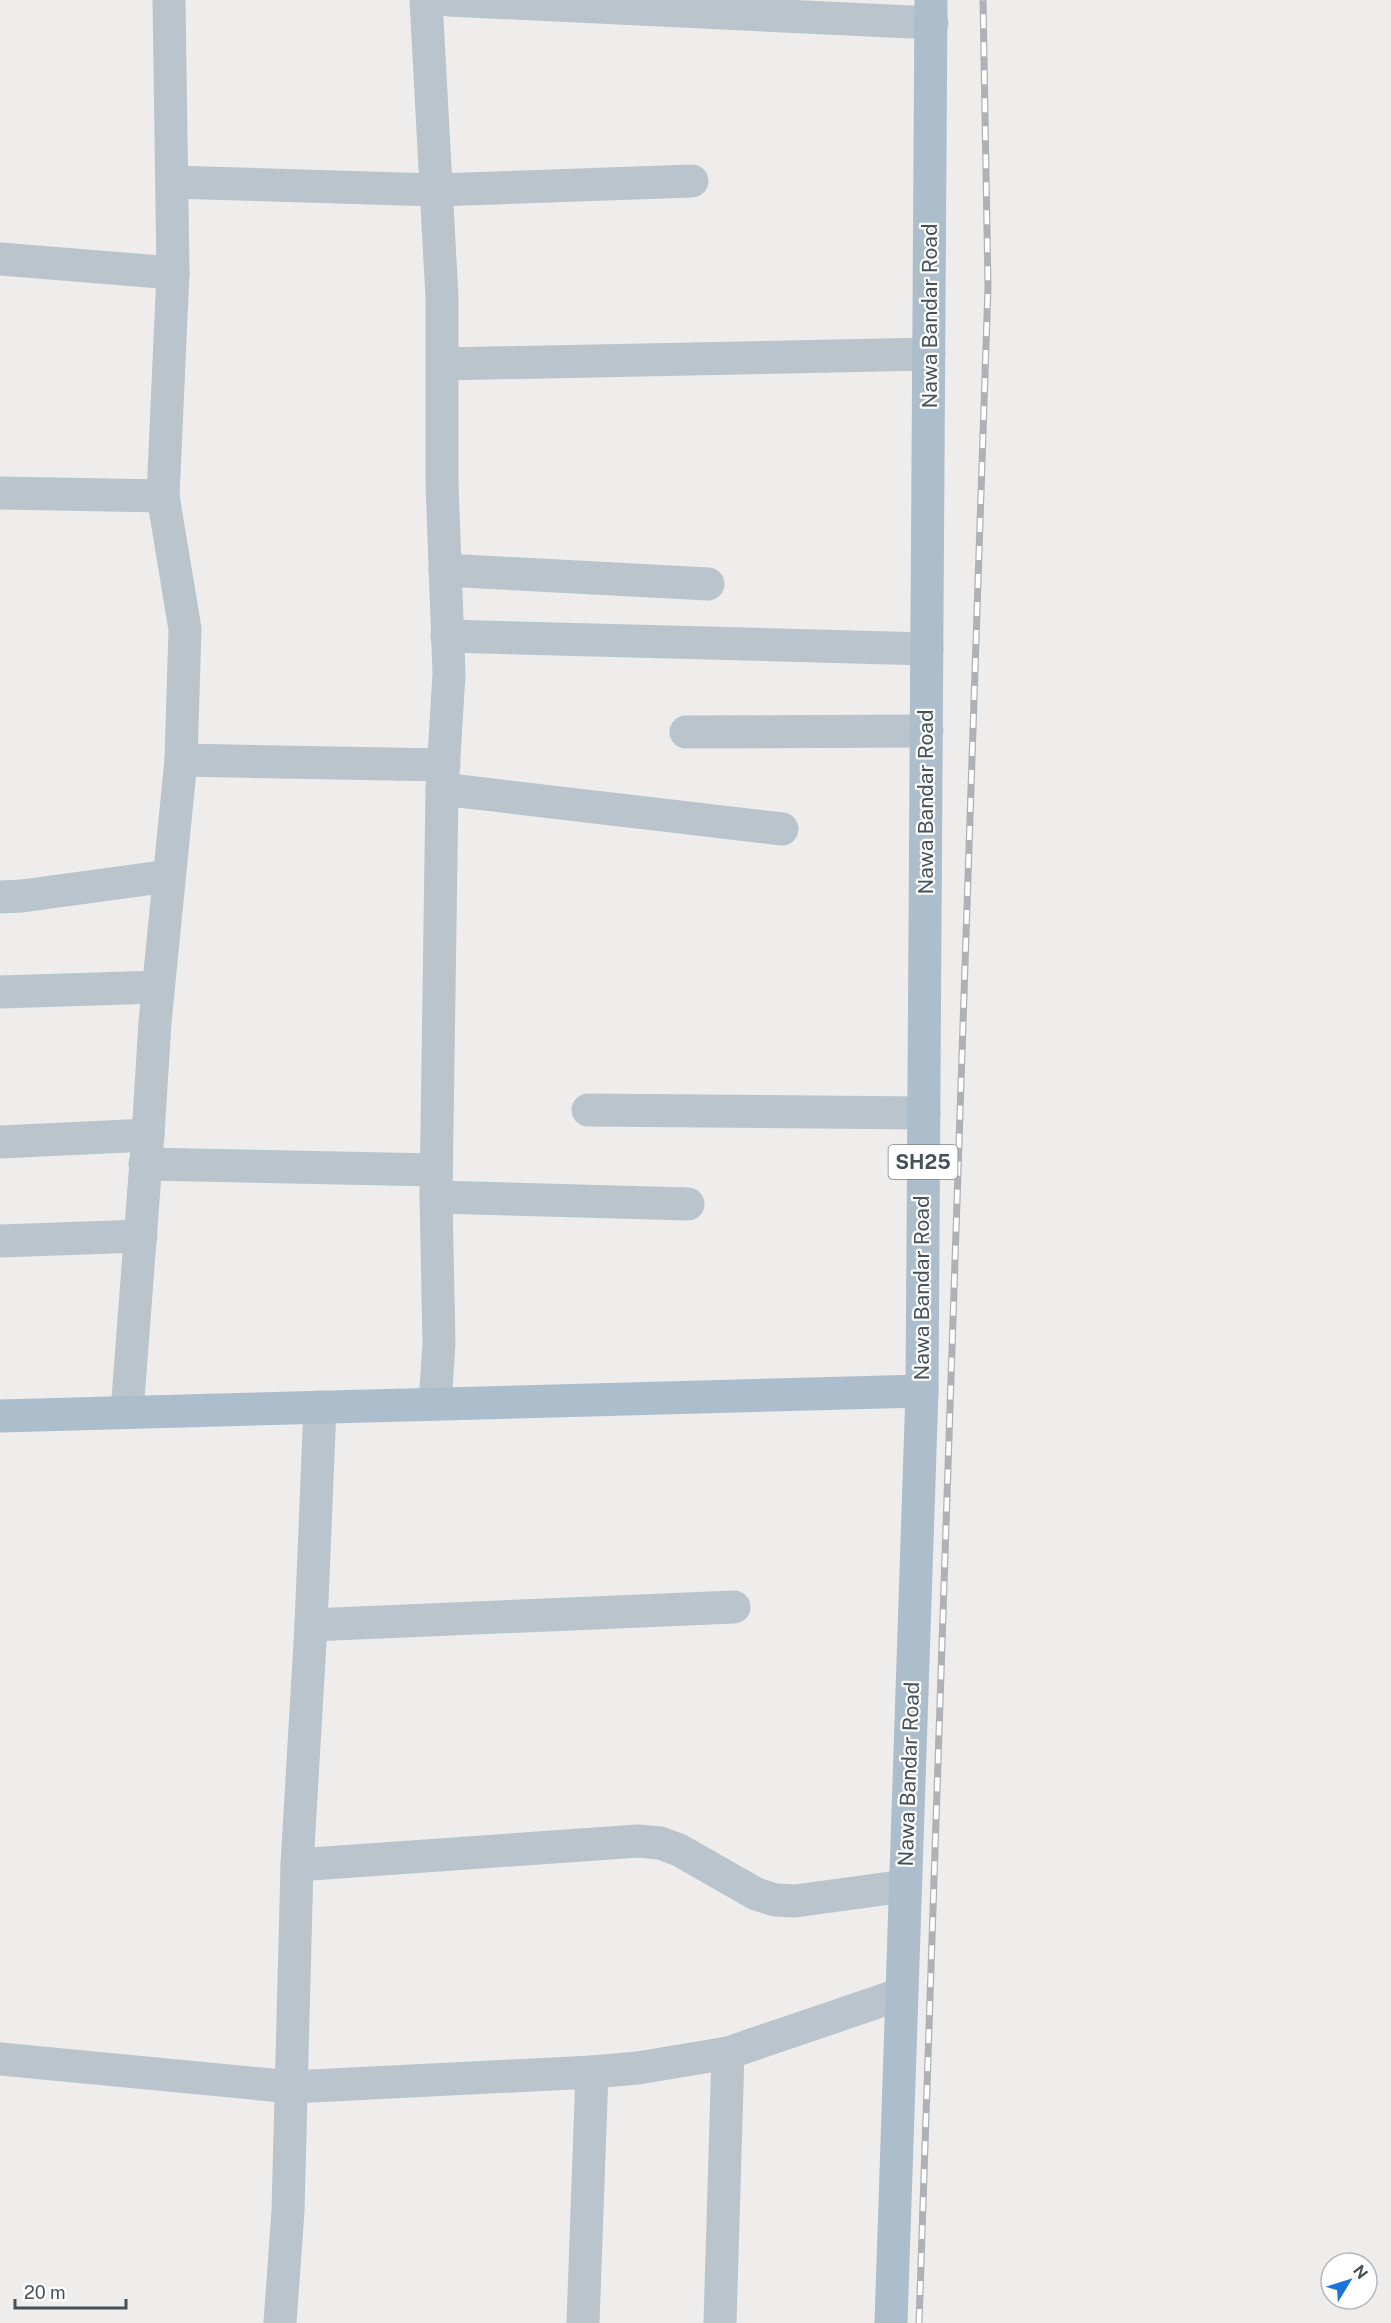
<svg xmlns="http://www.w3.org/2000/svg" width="1391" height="2323" font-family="'Public Sans',sans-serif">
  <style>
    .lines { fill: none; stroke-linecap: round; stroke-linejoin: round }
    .minor { stroke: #bac4cc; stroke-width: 33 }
    .major { stroke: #acbdcb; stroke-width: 33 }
    .rail-casing { stroke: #aeb2b7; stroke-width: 7 }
    .rail { stroke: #fff; stroke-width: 4.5; stroke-dasharray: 14; stroke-linecap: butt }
    .labels { text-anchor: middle; stroke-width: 4.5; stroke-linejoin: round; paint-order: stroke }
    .shield { fill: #fff; stroke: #7d848b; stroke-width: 1.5 }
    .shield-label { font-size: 20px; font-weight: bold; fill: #455059 }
    .street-label { font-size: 21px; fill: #455059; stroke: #fff }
  </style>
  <rect width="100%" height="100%" fill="#efecec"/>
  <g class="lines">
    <g class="minor">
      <polyline points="426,0 442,298 442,484 449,674 442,789 436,1197 439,1343 435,1404"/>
      <polyline points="449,0 932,23"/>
      <polyline points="172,182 436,190 692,181"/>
      <polyline points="0,259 173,273"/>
      <polyline points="443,364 929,354"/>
      <polyline points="0,493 163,496"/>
      <polyline points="445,570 708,584"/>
      <polyline points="447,636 927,649"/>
      <polyline points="686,732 927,731"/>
      <polyline points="181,760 444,765"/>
      <polyline points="442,789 782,829"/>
      <polyline points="0,897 22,896 169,876"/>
      <polyline points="0,992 158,987"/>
      <polyline points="588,1110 924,1113"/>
      <polyline points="0,1142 148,1135"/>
      <polyline points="145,1164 436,1170"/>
      <polyline points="436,1197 688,1204"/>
      <polyline points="0,1241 141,1236"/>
      <polyline points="127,1412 148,1135 155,1022 181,760 185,629 163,496 173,273 169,0"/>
      <polyline points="311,1625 734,1607"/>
      <polyline points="297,1865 638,1841 660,1843 679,1850 756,1894 775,1900 795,1901 905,1886"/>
      <polyline points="0,2059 292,2087 592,2072 638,2068 728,2053 901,1994"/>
      <polyline points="280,2323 288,2211 297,1865 311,1625 320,1407"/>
      <polyline points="583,2323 592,2072"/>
      <polyline points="720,2323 728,2053"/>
    </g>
    <g class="major">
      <polyline points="0,1416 922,1391"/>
      <polyline points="891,2323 922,1391 931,0"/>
    </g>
    <g class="rail-casing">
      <polyline id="rail" points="919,2323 988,287 983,0"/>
    </g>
    <use href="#rail" class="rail"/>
  </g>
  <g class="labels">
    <rect class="shield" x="888.5" y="1145" width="69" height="34" rx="4.5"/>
    <g class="shield-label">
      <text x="923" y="1169">SH25</text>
    </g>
    <g class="street-label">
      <text transform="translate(930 316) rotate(-90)" y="7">Nawa Bandar Road</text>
      <text transform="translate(926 802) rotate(-90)" y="7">Nawa Bandar Road</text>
      <text transform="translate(922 1288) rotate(-90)" y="7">Nawa Bandar Road</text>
      <text transform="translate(909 1774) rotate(-88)" y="7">Nawa Bandar Road</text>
    </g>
  </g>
  <g transform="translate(1349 2281) rotate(52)"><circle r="28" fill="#ffffff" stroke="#b5b9bd" stroke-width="1.5"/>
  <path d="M0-4.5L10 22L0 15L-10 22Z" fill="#1b74db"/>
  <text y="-9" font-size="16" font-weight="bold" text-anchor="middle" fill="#455059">N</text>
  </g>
  <path d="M15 2299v9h111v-9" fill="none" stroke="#455059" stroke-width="3"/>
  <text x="24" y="2299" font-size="18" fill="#455059" stroke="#ffffff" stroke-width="4.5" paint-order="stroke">20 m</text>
</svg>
